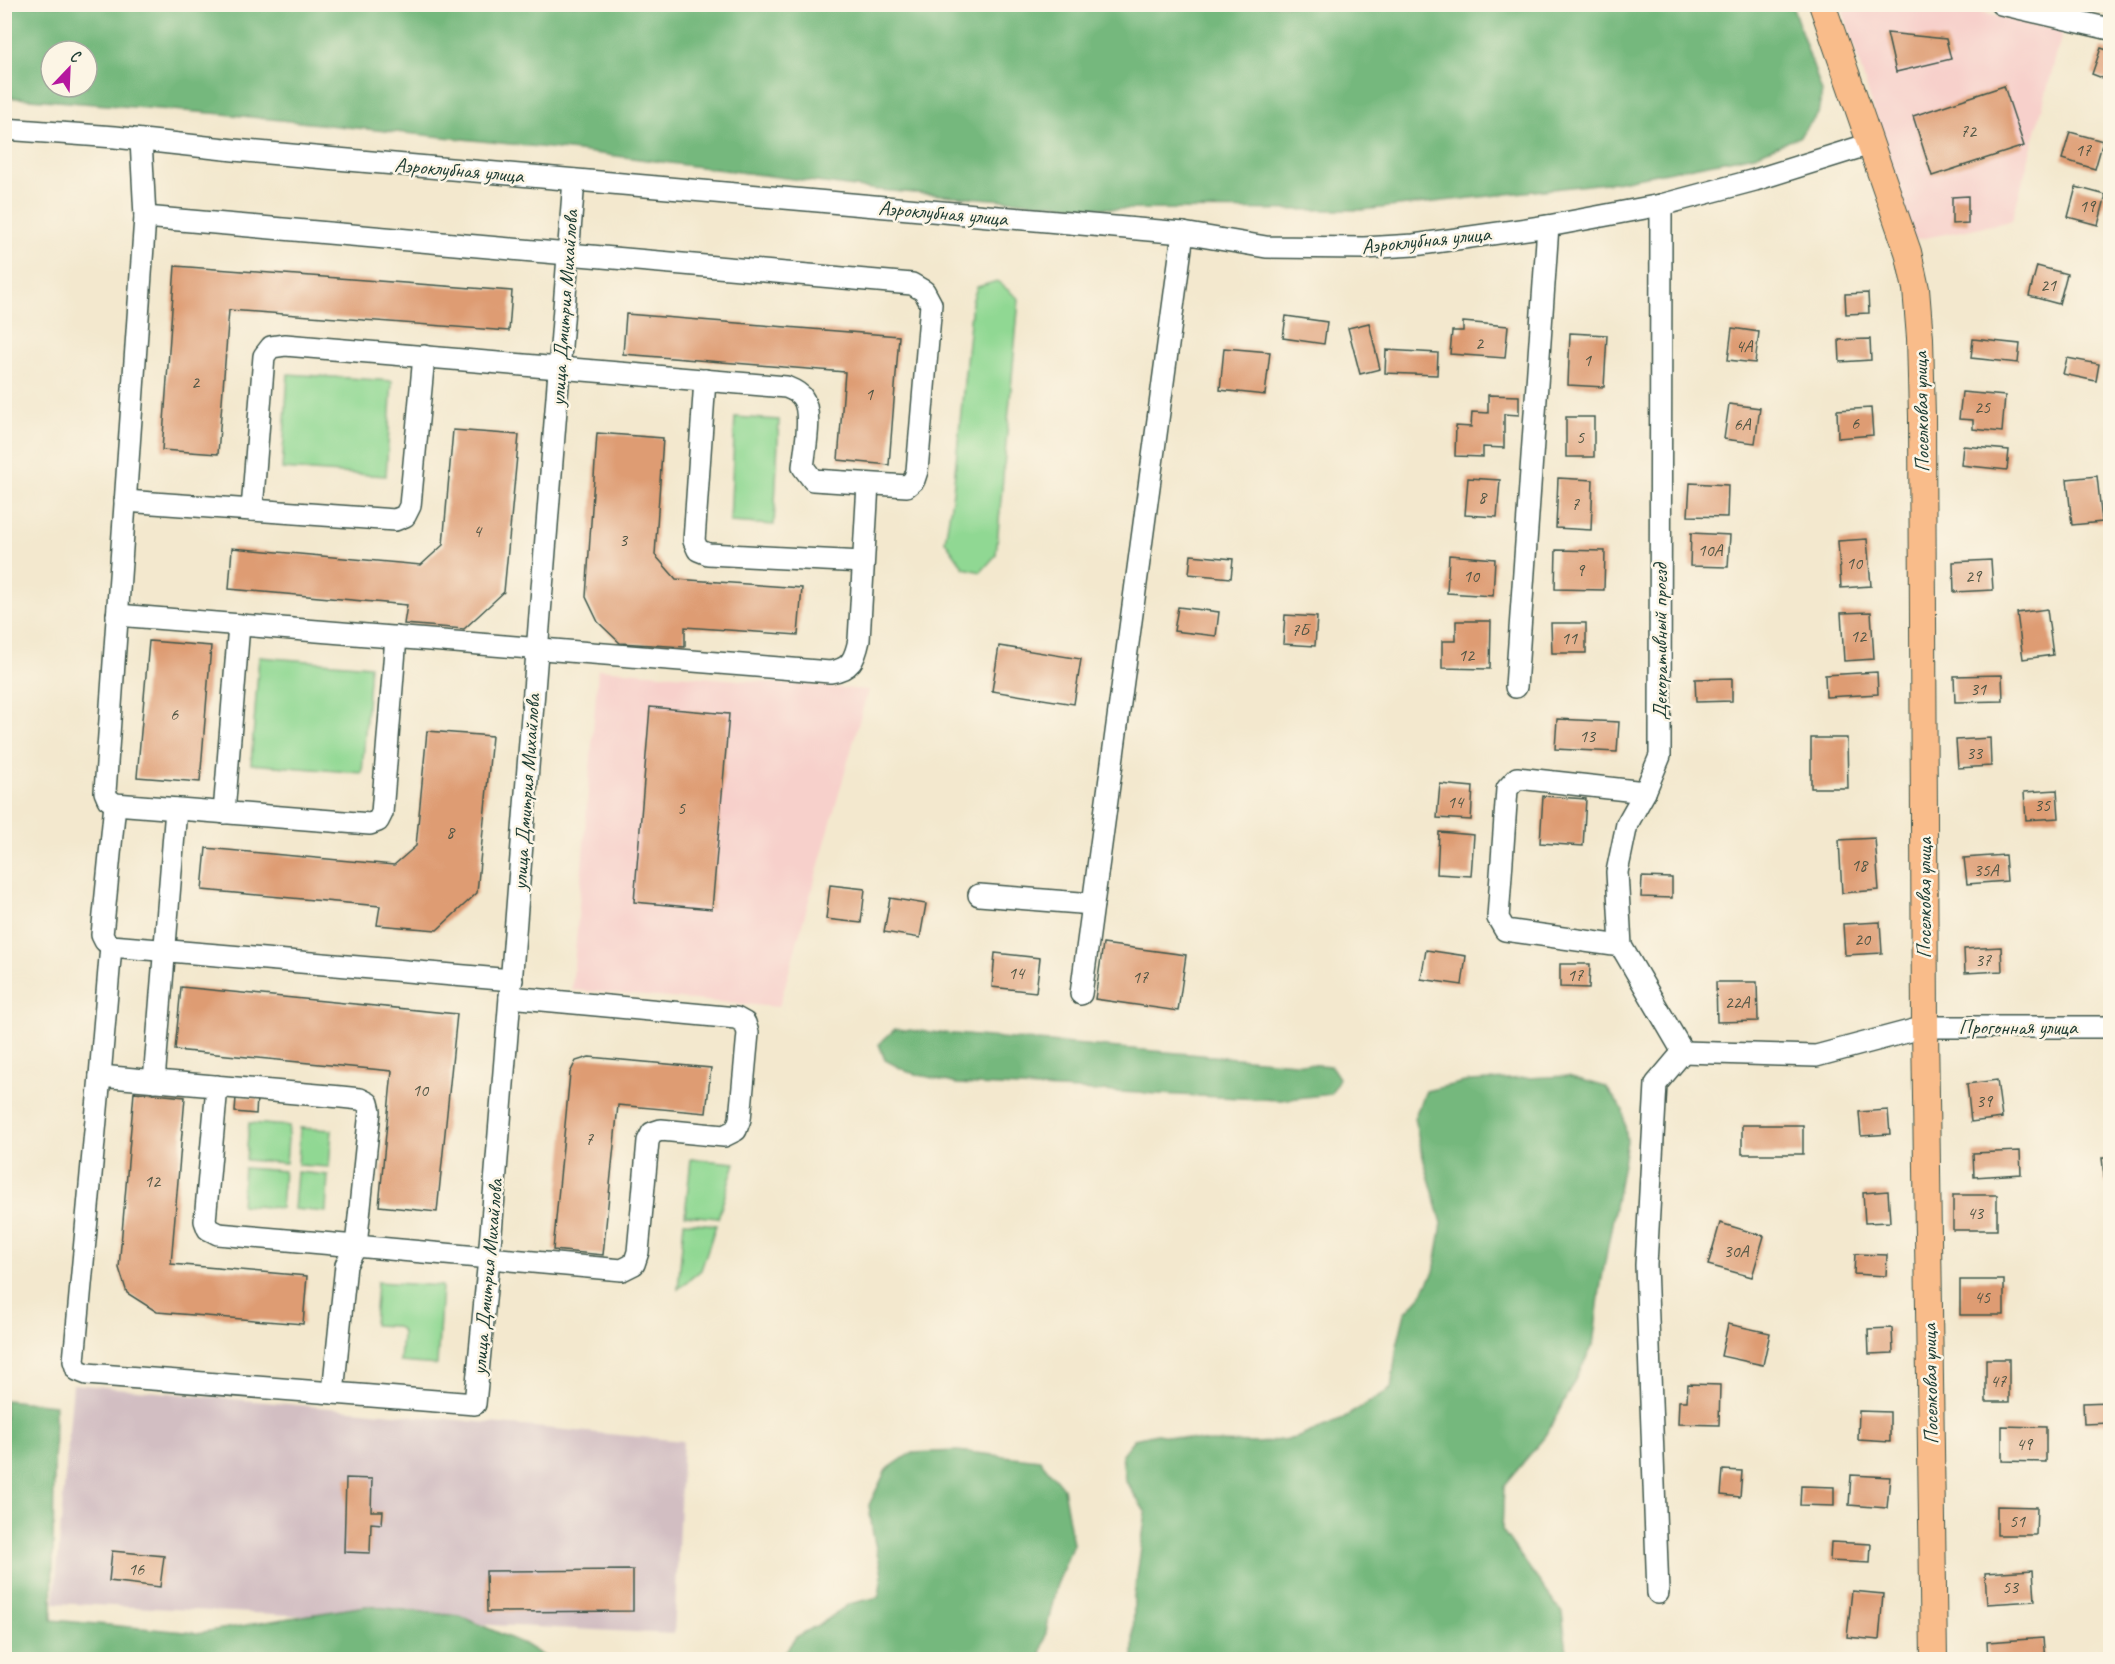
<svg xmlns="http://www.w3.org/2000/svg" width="2115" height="1664" font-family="Caveat,sans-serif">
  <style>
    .built { fill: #f7d0cb }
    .industrial { fill: #d2bec2 }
    .green { fill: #90d893; stroke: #588a64; stroke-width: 1.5 }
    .forest { fill: #74b87d; stroke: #4a7a58; stroke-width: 1.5; fill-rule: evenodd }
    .building { fill: #de9c73 }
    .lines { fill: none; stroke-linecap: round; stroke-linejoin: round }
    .minor-casing { stroke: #3f574b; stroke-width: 24 }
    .major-casing { stroke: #3f574b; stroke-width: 28 }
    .minor { stroke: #fff; stroke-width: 21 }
    .major { stroke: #f9bc8a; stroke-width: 26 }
    .labels { text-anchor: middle; stroke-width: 5; stroke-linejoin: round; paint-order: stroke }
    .number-label { font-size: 18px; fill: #4f5544 }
    .street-label { font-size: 21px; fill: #1f3d34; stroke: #fcf5e5 }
  </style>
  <rect width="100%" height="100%" fill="#fcf5e5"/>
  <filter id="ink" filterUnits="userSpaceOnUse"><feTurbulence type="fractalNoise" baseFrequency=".0167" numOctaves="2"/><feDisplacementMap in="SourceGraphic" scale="12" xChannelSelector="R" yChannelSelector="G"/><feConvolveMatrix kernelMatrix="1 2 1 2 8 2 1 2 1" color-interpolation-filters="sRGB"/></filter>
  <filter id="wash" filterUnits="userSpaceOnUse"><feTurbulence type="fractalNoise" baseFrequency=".008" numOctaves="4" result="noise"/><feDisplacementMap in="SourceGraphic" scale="24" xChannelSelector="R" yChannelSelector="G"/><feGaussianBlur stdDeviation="1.35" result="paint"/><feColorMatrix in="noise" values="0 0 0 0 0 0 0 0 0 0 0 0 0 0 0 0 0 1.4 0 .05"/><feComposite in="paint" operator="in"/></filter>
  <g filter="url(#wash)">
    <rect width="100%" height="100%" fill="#f3e8ce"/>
    <g class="built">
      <polygon points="1841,5 1944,5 2063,30 2012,221 1914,240"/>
      <polygon points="598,669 868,690 779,1007 572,990"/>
    </g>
    <polygon class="industrial" points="73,1384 683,1441 674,1634 54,1603"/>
    <g class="green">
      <polygon points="997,281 1019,299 996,555 981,572 964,568 945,541 953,492 972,302 977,287"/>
      <polygon points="288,374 392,381 386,476 282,469"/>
      <polygon points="735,417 779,420 774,525 730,522"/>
      <polygon points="259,657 370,666 362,773 251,764"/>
      <polygon points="249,1123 289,1126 286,1163 246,1160"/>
      <polygon points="300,1128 332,1130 329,1167 298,1165"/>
      <polygon points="691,1159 735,1163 718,1218 685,1215"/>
      <polygon points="244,1168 284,1171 281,1208 241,1205"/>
      <polygon points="297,1172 328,1175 326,1212 294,1209"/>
      <polygon points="684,1222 716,1225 701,1270 678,1289"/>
      <polygon points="377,1282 442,1286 437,1365 400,1362 402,1334 401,1329 394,1326 374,1325"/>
    </g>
    <g class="forest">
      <path d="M4,5H1792L1822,92L1818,114L1799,137L1755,155L1615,182L1362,210L1116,209L878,190L578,151L223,114L5,97ZM51,51H87V87H51Z"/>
      <polygon points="895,1029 1331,1066 1339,1078 1331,1094 1280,1100 957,1084 908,1072 885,1060 879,1044"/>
      <polygon points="1568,1076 1606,1087 1623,1110 1627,1141 1600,1289 1593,1345 1547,1434 1504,1486 1502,1530 1562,1613 1568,1659 1133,1659 1134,1597 1146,1513 1125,1480 1122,1454 1134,1439 1157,1434 1206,1442 1258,1443 1296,1438 1340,1420 1391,1389 1397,1346 1405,1313 1421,1295 1434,1272 1442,1223 1424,1161 1414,1118 1426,1091 1469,1081"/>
      <polygon points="5,1400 55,1405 52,1620 197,1633 366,1606 460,1616 524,1644 548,1659 5,1659"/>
      <polygon points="957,1451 1040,1460 1063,1488 1073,1544 1056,1587 1040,1659 780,1659 796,1637 825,1621 849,1604 879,1597 882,1573 873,1535 869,1505 886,1470 911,1453"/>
    </g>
    <g id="blocks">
      <g class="building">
        <polygon points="1887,33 1946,39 1951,59 1896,72"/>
        <polygon points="2101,48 2110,51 2110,81 2092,74"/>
        <polygon points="2004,86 2024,146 1932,176 1913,116"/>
        <polygon points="2070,132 2103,141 2095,169 2062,159"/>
        <polygon points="2076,187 2106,195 2098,225 2068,217"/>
        <polygon points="1968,196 1968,223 1952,224 1952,197"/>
        <polygon points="175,266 512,291 509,331 229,310 218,454 162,450"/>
        <polygon points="2037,266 2067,274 2059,304 2029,296"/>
        <polygon points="1868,293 1869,313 1846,314 1845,294"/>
        <polygon points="626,314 899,336 889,465 838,460 845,372 623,354"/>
        <polygon points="1286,316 1327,322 1324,344 1283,338"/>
        <polygon points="1463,322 1508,326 1505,358 1450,354 1452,331 1463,331"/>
        <polygon points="1369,323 1380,369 1360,374 1348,328"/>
        <polygon points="1732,328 1759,332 1755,363 1728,360"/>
        <polygon points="1570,333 1607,335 1604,387 1568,385"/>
        <polygon points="1870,339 1871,360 1840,362 1839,340"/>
        <polygon points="1973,339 2020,344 2018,363 1971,358"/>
        <polygon points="1224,348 1270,352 1265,395 1220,390"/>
        <polygon points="1386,350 1438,353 1437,375 1385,373"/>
        <polygon points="2067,358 2099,364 2096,381 2063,374"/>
        <polygon points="1962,392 2005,396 2002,432 1973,429 1973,420 1959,419"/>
        <polygon points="1488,395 1519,396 1519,415 1504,414 1504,448 1483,447 1483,457 1455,456 1456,426 1471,427 1472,412 1488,413"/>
        <polygon points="1729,404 1760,408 1755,443 1724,439"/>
        <polygon points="1871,408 1873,435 1838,438 1837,410"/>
        <rect x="1566" y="417" width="28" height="40"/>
        <polygon points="453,430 519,435 504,592 464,629 404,624 407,605 229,589 232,548 421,565 443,545"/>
        <polygon points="597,433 663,438 655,555 676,579 802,588 798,635 685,627 685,647 620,643 598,622 586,597"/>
        <polygon points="1963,446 2009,450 2007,470 1961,465"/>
        <polygon points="2097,476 2102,522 2072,525 2067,479"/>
        <polygon points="1468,478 1500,480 1497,517 1465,515"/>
        <polygon points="1558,478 1593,480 1591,530 1556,528"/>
        <polygon points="1690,483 1728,485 1727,517 1688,516"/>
        <polygon points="1691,533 1730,535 1728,567 1690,566"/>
        <polygon points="1867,539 1871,586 1841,588 1838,541"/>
        <polygon points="1556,550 1605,551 1604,590 1555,589"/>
        <polygon points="1191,555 1233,559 1231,578 1189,574"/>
        <polygon points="1449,555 1495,559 1493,596 1447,593"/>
        <polygon points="1991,560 1993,590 1954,592 1953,562"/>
        <polygon points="1178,607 1219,612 1216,636 1174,631"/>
        <polygon points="2047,609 2053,655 2023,659 2017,613"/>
        <polygon points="1871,612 1874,659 1844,661 1841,613"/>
        <polygon points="1285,615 1317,617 1315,646 1283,644"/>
        <polygon points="1456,621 1491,621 1490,669 1442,668 1442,641 1456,641"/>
        <polygon points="1551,623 1586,623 1586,653 1552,653"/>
        <polygon points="149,641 211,646 200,782 137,777"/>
        <polygon points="999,646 1081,659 1074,704 992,691"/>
        <polygon points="1877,672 1878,694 1826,697 1825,675"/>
        <polygon points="2002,675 2003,701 1955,702 1954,676"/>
        <polygon points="1732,678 1732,701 1696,702 1695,679"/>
        <polygon points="650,707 729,714 712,909 634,902"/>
        <polygon points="1557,719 1619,722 1617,752 1555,749"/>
        <polygon points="427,731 492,736 477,893 437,930 377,925 380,906 202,890 206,848 394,865 416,846"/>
        <polygon points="1811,738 1847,738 1848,788 1811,788"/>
        <polygon points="1990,738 1991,766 1958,768 1956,740"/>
        <polygon points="1440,784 1473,787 1471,820 1437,818"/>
        <polygon points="2057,790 2059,818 2026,820 2024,792"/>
        <polygon points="1543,796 1586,799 1583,846 1540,843"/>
        <polygon points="1439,832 1474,835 1471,876 1437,874"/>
        <polygon points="1875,838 1879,890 1842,893 1839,840"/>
        <polygon points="2005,855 2007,881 1967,884 1964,858"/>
        <polygon points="1642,877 1672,878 1672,898 1641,897"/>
        <polygon points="830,885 865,889 861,923 826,919"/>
        <polygon points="890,898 926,904 920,938 884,932"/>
        <polygon points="1880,922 1882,953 1845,955 1843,924"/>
        <polygon points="1103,944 1186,955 1178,1011 1095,999"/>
        <polygon points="2001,947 2002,971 1965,973 1964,949"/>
        <polygon points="1426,950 1466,956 1462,985 1421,979"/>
        <polygon points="995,953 1040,958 1036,992 992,987"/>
        <polygon points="1560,964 1590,964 1589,988 1560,987"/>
        <polygon points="1716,982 1757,982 1758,1021 1717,1022"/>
        <polygon points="181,987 457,1014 437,1212 379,1206 392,1071 175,1050"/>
        <polygon points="589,1057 711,1068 706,1113 618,1105 603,1255 553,1250 570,1073 576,1061"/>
        <polygon points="1997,1080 2002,1118 1971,1122 1967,1084"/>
        <polygon points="134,1092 185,1097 171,1264 307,1276 303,1324 157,1312 127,1293 119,1268"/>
        <polygon points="236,1097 257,1098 256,1114 235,1112"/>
        <polygon points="1888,1110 1890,1134 1861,1136 1859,1112"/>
        <rect x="1742" y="1125" width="61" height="29"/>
        <polygon points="2020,1151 2021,1174 1974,1177 1973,1153"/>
        <polygon points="2102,1158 2110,1158 2110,1184 2105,1184"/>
        <polygon points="1888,1191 1890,1222 1865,1223 1863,1193"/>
        <rect x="1953" y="1195" width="44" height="35"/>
        <polygon points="1720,1223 1764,1236 1752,1277 1708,1265"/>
        <polygon points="1855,1254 1887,1255 1886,1276 1854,1274"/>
        <rect x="1960" y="1280" width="44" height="35"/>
        <polygon points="1728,1324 1770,1333 1763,1365 1721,1356"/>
        <polygon points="1892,1328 1893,1353 1869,1354 1868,1329"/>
        <rect x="1986" y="1359" width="23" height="43"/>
        <polygon points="1688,1384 1720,1385 1719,1425 1678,1424 1679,1401 1687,1401"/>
        <polygon points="2110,1402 2110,1423 2084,1424 2083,1403"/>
        <polygon points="1859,1411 1890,1412 1890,1442 1858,1440"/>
        <polygon points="2002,1426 2046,1427 2046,1462 2002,1461"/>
        <polygon points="1723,1470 1742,1471 1740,1497 1721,1495"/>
        <polygon points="1851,1475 1890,1477 1887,1508 1849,1505"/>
        <polygon points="346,1478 372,1479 371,1511 383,1511 382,1524 371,1523 370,1553 344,1552"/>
        <polygon points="1801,1486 1834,1487 1834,1506 1800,1505"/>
        <polygon points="1997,1506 2037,1507 2036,1535 1997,1535"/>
        <polygon points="1831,1542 1871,1544 1870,1563 1830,1561"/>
        <polygon points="112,1551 164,1556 160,1587 109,1581"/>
        <polygon points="633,1570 633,1611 487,1612 486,1571"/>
        <polygon points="2033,1570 2035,1601 1987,1604 1985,1573"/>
        <polygon points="1852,1591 1883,1594 1879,1640 1847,1637"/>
        <polygon points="2043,1638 2045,1660 1988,1660 1987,1642"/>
      </g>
    </g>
  </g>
  <g filter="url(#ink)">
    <use href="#blocks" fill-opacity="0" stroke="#3f574b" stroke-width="1.5"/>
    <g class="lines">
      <g class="minor-casing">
        <g id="minor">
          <polyline points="2001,4 2110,29"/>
          <polyline points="4,129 115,137 234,150 1183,233 1266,247 1364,248 1414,245 1548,226 1661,205 1755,180 1870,144"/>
          <polyline points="141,140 145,217 105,792 108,799 115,804 370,824 378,821 382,813 396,637"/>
          <polyline points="1661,205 1660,756 1645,792 1627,824 1617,872 1621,946 1683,1052"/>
          <polyline points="705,380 694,541 698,550 708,554 863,562"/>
          <path d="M125,501L252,510L264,356L271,347L285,345L786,387C791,389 799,392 802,397C813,411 805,450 803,467L813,480L907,486L914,480L917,471L931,304L924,291L912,284L145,217"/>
          <polyline points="252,510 395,520 405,516 410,506 424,356"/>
          <path d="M117,615L830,672C851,669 855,659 859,640L868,484"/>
          <polyline points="1516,687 1548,226"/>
          <polyline points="115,804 102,935 105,941 111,946 512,980"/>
          <polyline points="224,813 239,625"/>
          <polyline points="979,895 1093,904"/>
          <polyline points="1621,946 1505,930 1498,918 1507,789 1517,778 1645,792"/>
          <polyline points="1081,994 1183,233"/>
          <polyline points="1683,1052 1816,1056 1925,1027 2110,1027"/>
          <polyline points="100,1076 111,946"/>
          <polyline points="154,1081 176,809"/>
          <polyline points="217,1086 205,1221 208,1229 218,1234 356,1246 346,1265 333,1393 87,1374 77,1370 74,1361 100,1076 341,1097 360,1099 368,1103 370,1111 356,1246 622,1270 634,1264 638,1252 648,1141 652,1133 661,1130 724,1136 736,1130 740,1119 748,1033 745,1023 736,1018 510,997"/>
          <polyline points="333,1393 475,1404 489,1258 510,997 574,180"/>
          <polyline points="1658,1593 1646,1265 1656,1084 1683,1052"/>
        </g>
      </g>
      <g class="major-casing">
        <polyline id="major" points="1822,4 1908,252 1916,289 1920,338 1922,417 1925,1027 1934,1660"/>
      </g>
      <use href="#minor" class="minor"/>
      <use href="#major" class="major"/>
    </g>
  </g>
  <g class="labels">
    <g class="number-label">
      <text x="1968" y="137">72</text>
      <text x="2083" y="156">17</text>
      <text x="2087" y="212">19</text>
      <text x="2048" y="291">21</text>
      <text x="1479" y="349">2</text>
      <text x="1744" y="352">4А</text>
      <text x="1587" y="366">1</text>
      <text x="195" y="388">2</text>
      <text x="869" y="400">1</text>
      <text x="1982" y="413">25</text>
      <text x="1855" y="429">6</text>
      <text x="1742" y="430">6А</text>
      <text x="1580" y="443">5</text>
      <text x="1482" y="503">8</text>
      <text x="1575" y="510">7</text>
      <text x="477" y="537">4</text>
      <text x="623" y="546">3</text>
      <text x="1710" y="556">10А</text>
      <text x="1854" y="569">10</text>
      <text x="1580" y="576">9</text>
      <text x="1471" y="582">10</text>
      <text x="1973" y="582">29</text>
      <text x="1300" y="636">7Б</text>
      <text x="1858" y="642">12</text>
      <text x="1569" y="644">11</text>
      <text x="1466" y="661">12</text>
      <text x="1978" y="695">31</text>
      <text x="174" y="720">6</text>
      <text x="1587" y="742">13</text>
      <text x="1974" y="759">33</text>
      <text x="1455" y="808">14</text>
      <text x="2042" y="811">35</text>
      <text x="681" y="814">5</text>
      <text x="450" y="838">8</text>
      <text x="1859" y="871">18</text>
      <text x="1986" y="876">35А</text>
      <text x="1862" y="945">20</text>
      <text x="1983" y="966">37</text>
      <text x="1016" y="979">14</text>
      <text x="1575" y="981">17</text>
      <text x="1140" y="983">17</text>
      <text x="1737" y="1008">22А</text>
      <text x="420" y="1096">10</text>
      <text x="1984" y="1107">39</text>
      <text x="589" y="1145">7</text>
      <text x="152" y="1187">12</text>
      <text x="1975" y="1219">43</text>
      <text x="1736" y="1257">30А</text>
      <text x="1982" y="1303">45</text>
      <text x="1998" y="1387">47</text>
      <text x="2024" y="1450">49</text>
      <text x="2017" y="1527">51</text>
      <text x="136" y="1575">16</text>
      <text x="2010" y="1593">53</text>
    </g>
    <g class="street-label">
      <text transform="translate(459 170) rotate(5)" y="7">Аэроклубная улица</text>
      <text transform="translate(943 213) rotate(5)" y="7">Аэроклубная улица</text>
      <text transform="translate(1426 240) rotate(-6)" y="7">Аэроклубная улица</text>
      <text transform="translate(564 308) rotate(-86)" y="7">улица Дмитрия Михайлова</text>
      <text transform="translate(1921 412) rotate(-91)" y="7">Поселковая улица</text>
      <text transform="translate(1660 642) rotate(-90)" y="7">Декоративный проезд</text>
      <text transform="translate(526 792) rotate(-86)" y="7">улица Дмитрия Михайлова</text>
      <text transform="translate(1924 898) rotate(-90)" y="7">Поселковая улица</text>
      <text x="2018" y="1034">Прогонная улица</text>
      <text transform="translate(487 1277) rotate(-85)" y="7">улица Дмитрия Михайлова</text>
      <text transform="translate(1930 1384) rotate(-91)" y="7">Поселковая улица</text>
    </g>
  </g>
  <rect width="2115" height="1664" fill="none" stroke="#fcf5e5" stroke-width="24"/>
  <g transform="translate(69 69) rotate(23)"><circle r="28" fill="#fcf5e5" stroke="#a4ab9e" stroke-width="1.5"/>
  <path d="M0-4.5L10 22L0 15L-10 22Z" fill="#b5179e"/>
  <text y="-9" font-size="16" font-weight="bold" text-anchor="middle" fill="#1f3d34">С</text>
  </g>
</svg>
